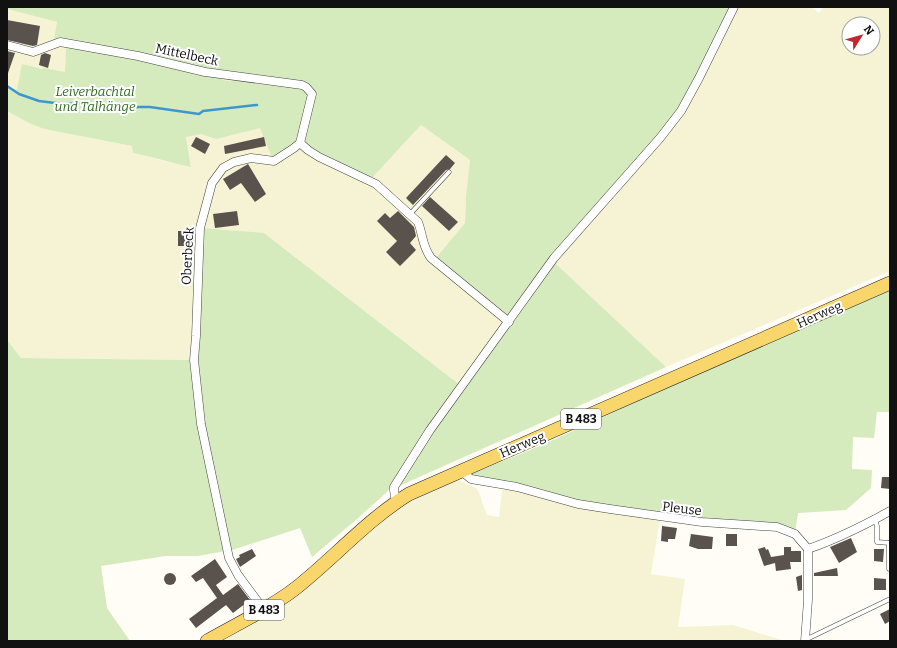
<svg xmlns="http://www.w3.org/2000/svg" width="897" height="648" font-family="Bitter,serif">
  <style>
    .farmland { fill: #f6f3d4; fill-rule: evenodd }
    .green { fill: #d5ebbd }
    .lines { fill: none; stroke-linecap: round; stroke-linejoin: round }
    .stream { stroke: #3f96cf; stroke-width: 2.5 }
    .building { fill: #5a524d }
    .lane-casing { stroke: #444; stroke-width: 5 }
    .street-casing { stroke: #444; stroke-width: 9 }
    .primary-casing { stroke: #222; stroke-width: 14 }
    .lane { stroke: #fff; stroke-width: 4 }
    .street { stroke: #fff; stroke-width: 8 }
    .primary { stroke: #f9d66b; stroke-width: 13 }
    .labels { text-anchor: middle; stroke-width: 4; stroke-linejoin: round; paint-order: stroke }
    .shield { fill: #fff; stroke: #585858; stroke-width: 1 }
    .shield-label { font-size: 12px; font-weight: bold; fill: #111 }
    .street-label { font-size: 13px; fill: #111; stroke: #fff }
    .park-label { font-size: 13px; font-style: italic; fill: #2f6b1f; stroke: #fff }
  </style>
  <rect width="100%" height="100%" fill="#fffdf5"/>
  <g class="farmland">
    <path d="M736,7H811L819,13L823,7H890V271L666,367L554,262ZM849,24H873V48H849Z"/>
    <polygon points="7,9 57,22 66,45 64,101 7,88"/>
    <polygon points="200,73 317,89 372,178 421,125 470,160 466,196 465,223 435,259 506,324 460,385 264,233 193,360 21,358 7,340 7,111 44,129 132,146 134,153 147,156 167,162 191,166 186,136 211,132"/>
    <polygon points="457,479 476,488 479,492 482,502 487,515 499,517 502,490 514,490 660,519 651,574 685,579 678,627 733,625 785,641 219,641 284,606 398,508"/>
  </g>
  <g class="green">
    <path d="M7,7H731L681,107L508,318L435,259L465,223L466,196L470,160L421,125L372,178L297,144L272,158L260,128L216,139L201,134L186,137L191,167C171,163 153,157 133,153L132,146L44,129L29,123L7,111V87L17,90L22,64L42,69L44,68L65,72L66,45L68,44L213,76L226,81H264L311,92L309,87L205,71L54,40L57,22L7,9Z"/>
    <polygon points="201,228 264,233 460,385 387,492 357,519 312,557 300,528 229,551 211,470 195,361"/>
    <polygon points="554,262 666,367 399,486 417,453"/>
    <polygon points="890,290 890,412 877,412 874,438 853,437 852,469 872,470 871,488 846,510 798,513 795,532 609,508 474,476 471,474 542,445 721,363"/>
    <polygon points="7,340 21,358 193,360 226,551 198,556 166,556 101,566 107,608 130,641 7,641"/>
  </g>
  <g class="lines">
    <polyline class="stream" points="7,86 19,94 39,101 63,104 90,103 122,107 150,107 199,114 203,111 257,105"/>
  </g>
  <g class="building">
    <polygon points="7,20 40,26 37,45 33,46 7,40"/>
    <polygon points="7,51 15,53 8,73 7,72"/>
    <polygon points="45,53 51,55 48,68 39,65 41,55"/>
    <polygon points="196,137 210,144 205,154 191,146"/>
    <polygon points="264,137 266,146 225,154 224,146"/>
    <polygon points="446,155 455,163 450,169 446,170 413,205 406,198"/>
    <polygon points="248,164 266,194 255,202 241,183 230,190 223,179"/>
    <polygon points="430,197 458,222 449,231 422,206"/>
    <polygon points="237,211 239,225 215,228 213,214"/>
    <polygon points="398,211 414,227 416,236 410,243 416,250 400,266 386,252 397,241 377,221 385,213 390,218"/>
    <rect x="178" y="231" width="16" height="15"/>
    <polygon points="882,477 890,477 890,489 881,488"/>
    <polygon points="662,526 677,528 675,539 668,539 668,542 661,541"/>
    <polygon points="691,534 713,537 712,549 698,549 689,546"/>
    <rect x="726" y="534" width="11" height="12"/>
    <polygon points="851,538 857,552 839,563 830,547"/>
    <polygon points="765,547 766,550 768,549 771,557 784,555 784,547 791,547 791,551 801,551 801,562 790,562 791,569 776,571 775,563 764,566 758,549"/>
    <polygon points="252,549 256,556 240,567 236,559 240,557 239,555"/>
    <polygon points="874,549 884,549 883,562 874,561"/>
    <polygon points="215,559 227,577 216,585 223,595 238,584 250,600 233,613 226,605 196,628 189,619 217,598 203,578 196,582 191,576"/>
    <polygon points="837,568 838,576 814,576 814,573"/>
    <circle cx="170" cy="579" r="6"/>
    <polygon points="802,575 802,590 798,591 796,577"/>
    <polygon points="874,578 886,579 886,590 874,590"/>
    <polygon points="890,609 890,621 885,624 880,614"/>
  </g>
  <g class="lines">
    <g class="lane-casing">
      <g id="lane">
        <polyline points="410,214 449,172"/>
        <polyline points="875,520 877,526 877,542 890,543"/>
        <polyline points="889,569 889,543"/>
        <polyline points="805,640 890,599"/>
      </g>
    </g>
    <g class="street-casing">
      <g id="street">
        <polyline points="7,45 33,52 60,42 138,56 205,72 302,85 306,87 312,94 300,143"/>
        <path d="M461,471L471,479L517,487L578,504L610,509L702,522L777,527L795,534L808,549C837,539 863,526 890,511"/>
        <polyline points="396,502 394,490 394,487 430,430 554,258 660,138 681,111 699,78 734,7"/>
        <path d="M264,610L238,575L229,558L201,424L194,360L196,336L200,228L212,183L223,168L234,162L251,158L274,161L294,148L300,143L308,150L319,157L376,184L418,222C423,235 422,246 431,258L509,322"/>
        <polyline points="805,641 808,600 808,549"/>
      </g>
    </g>
    <g class="primary-casing">
      <path id="primary" d="M207,641C237,624 269,609 296,588C334,558 368,519 409,494L890,283"/>
    </g>
    <use href="#lane" class="lane"/>
    <use href="#street" class="street"/>
    <use href="#primary" class="primary"/>
  </g>
  <g class="labels">
    <g class="shield">
      <rect x="561" y="409" width="40" height="20" rx="3"/>
      <rect x="244" y="600" width="40" height="20" rx="3"/>
    </g>
    <g class="shield-label">
      <text x="581" y="423">B 483</text>
      <text x="264" y="614">B 483</text>
    </g>
    <g class="street-label">
      <text transform="translate(187 54) rotate(12)" y="5">Mittelbeck</text>
      <text transform="translate(187 256) rotate(-87)" y="5">Oberbeck</text>
      <text transform="translate(819 314) rotate(-24)" y="5">Herweg</text>
      <text transform="translate(522 444) rotate(-23)" y="5">Herweg</text>
      <text transform="translate(682 508) rotate(7)" y="5">Pleuse</text>
    </g>
    <g class="park-label">
      <text x="95" y="96">Leiverbachtal<tspan x="95" dy="15">und Talhänge</tspan></text>
    </g>
  </g>
  <rect width="897" height="648" fill="none" stroke="#111111" stroke-width="16"/>
  <g transform="translate(861 36) rotate(53)"><circle r="19" fill="#ffffff" stroke="#a0a0a0"/>
  <path d="M0-3L7 15L0 10L-7 15Z" fill="#c4262e"/>
  <text y="-6" font-size="11" font-weight="bold" text-anchor="middle" fill="#111111">N</text>
  </g>
</svg>
